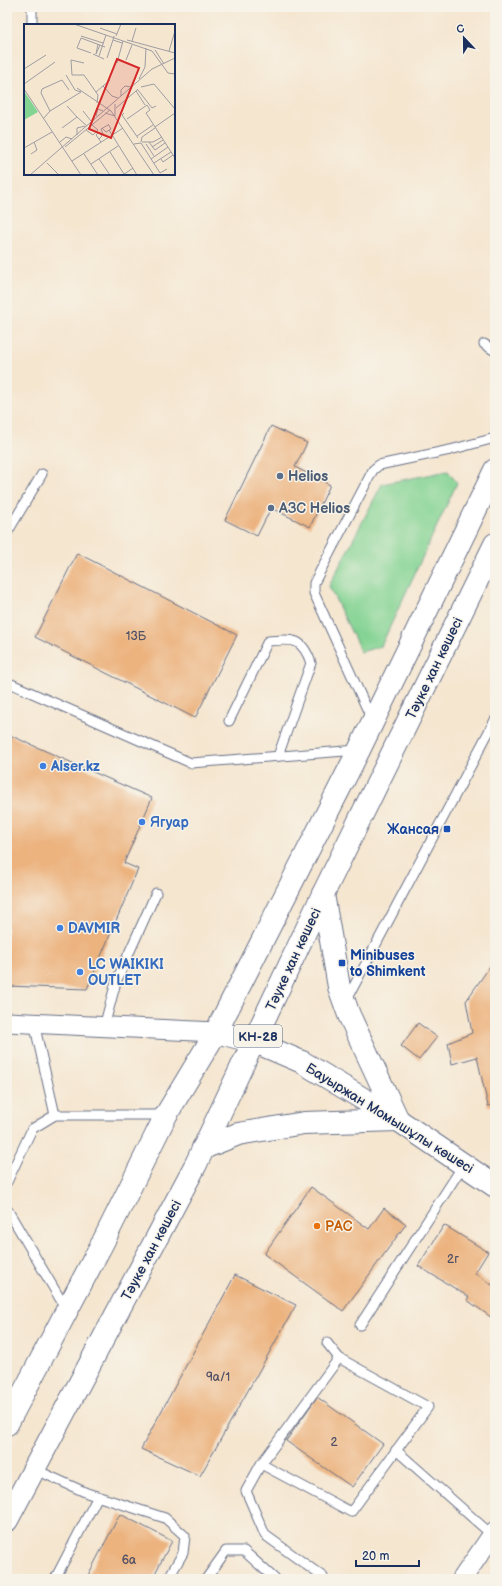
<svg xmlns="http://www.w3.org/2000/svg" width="502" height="1586" font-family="'Balsamiq Sans',sans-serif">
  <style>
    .green { fill: #83d393; stroke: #4f8178 }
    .building { fill: #ecb37f }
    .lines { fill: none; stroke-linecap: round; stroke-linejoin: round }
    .service-casing { stroke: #676f86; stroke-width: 11 }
    .minor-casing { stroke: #676f86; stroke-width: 21 }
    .tertiary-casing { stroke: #676f86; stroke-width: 24 }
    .primary-casing { stroke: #676f86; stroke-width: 24 }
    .service { stroke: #fff; stroke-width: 9 }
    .minor { stroke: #fff; stroke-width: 19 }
    .tertiary { stroke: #fff; stroke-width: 22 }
    .primary { stroke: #fff; stroke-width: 22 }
    .service-dot { fill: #5c6f8a; stroke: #f7f3e8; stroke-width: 1.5 }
    .shop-dot { fill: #3f7fe0; stroke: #f7f3e8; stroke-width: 1.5 }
    .transit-dot { fill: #1a4fb4; stroke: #f7f3e8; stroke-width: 1.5 }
    .food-dot { fill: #e8710a; stroke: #f7f3e8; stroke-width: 1.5 }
    .labels { text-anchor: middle; stroke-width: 3; stroke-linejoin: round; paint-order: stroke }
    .number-label { font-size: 12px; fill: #4f5066 }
    .shield { fill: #f7f3e8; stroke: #5d6a87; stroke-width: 1 }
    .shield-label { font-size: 13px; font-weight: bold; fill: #1b2f5e }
    .service-label { font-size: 14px; font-weight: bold; fill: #4e5e75; stroke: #f7f3e8; text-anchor: start }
    .street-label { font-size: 14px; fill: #1b2f5e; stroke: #f7f3e8 }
    .shop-label { font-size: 14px; font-weight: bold; fill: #366cbe; stroke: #f7f3e8; text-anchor: start }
    .transit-label { font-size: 14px; font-weight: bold; fill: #164399; stroke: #f7f3e8; text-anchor: end }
    .food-label { font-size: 14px; font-weight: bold; fill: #c56008; stroke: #f7f3e8; text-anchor: start }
    .inset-road { fill: none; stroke: #9e9da2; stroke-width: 1 }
    .view { fill: #d62828; fill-opacity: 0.15; stroke: #d62828; stroke-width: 2 }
    .inset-edge { fill: none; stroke: #1b2f5e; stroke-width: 2 }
  </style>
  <rect width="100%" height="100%" fill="#f7f3e8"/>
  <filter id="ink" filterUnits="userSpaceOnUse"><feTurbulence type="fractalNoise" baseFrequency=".025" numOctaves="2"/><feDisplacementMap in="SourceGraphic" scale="8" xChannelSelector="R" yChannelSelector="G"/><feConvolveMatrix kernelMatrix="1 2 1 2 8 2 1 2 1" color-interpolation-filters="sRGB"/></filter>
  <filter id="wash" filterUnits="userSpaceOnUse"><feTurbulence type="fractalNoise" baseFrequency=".012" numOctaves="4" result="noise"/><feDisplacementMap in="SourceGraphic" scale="16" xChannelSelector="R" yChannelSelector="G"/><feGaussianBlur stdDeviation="0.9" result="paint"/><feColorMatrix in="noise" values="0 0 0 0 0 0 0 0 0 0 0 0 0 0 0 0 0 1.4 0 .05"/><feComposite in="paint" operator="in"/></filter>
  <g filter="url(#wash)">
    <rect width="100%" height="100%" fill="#f5e6d0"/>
    <polygon class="green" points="448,471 457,483 381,646 361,652 329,586 382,484"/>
    <g id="blocks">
      <g class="building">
        <polygon points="271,426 307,443 295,467 330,485 310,527 271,508 257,536 225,520"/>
        <polygon points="77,553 237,635 195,718 35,637"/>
        <polygon points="7,734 152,798 124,863 138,869 87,989 7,986"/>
        <polygon points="495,959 495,1105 488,1106 477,1057 452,1064 448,1043 472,1033 466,1001"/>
        <polygon points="418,1023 437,1037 419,1060 401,1046"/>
        <polygon points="311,1187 369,1229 384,1208 406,1224 343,1311 264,1254"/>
        <polygon points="444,1225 488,1252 475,1273 495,1287 495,1320 467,1300 469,1297 418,1266"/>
        <polygon points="235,1275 296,1305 200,1476 141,1449"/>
        <polygon points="317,1397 383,1444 352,1487 286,1441"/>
        <polygon points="120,1514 172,1541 152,1579 86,1579"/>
      </g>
    </g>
  </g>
  <g filter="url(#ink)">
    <use href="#blocks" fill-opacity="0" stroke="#676f86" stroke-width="1"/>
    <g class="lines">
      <g class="service-casing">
        <g id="service">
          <polyline points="32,7 32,25"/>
          <polyline points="484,344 495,351"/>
          <polyline points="7,533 42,474"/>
          <polyline points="7,682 191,763 358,750"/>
          <polyline points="372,720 314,593 314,583 373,470 379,465 450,450 495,438"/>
          <path d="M229,721L268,641C293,639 302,637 311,663L278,756"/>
          <polyline points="346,1001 495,720"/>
          <polyline points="34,1023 55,1115"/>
          <polyline points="104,1027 116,982 156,893"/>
          <polyline points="7,1182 32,1129 55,1115 165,1115"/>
          <polyline points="7,1209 66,1309"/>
          <polyline points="360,1325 464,1164"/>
          <polyline points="396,1450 492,1535"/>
          <polyline points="261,1464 351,1512 428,1407 339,1358 327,1343"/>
          <polyline points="34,1469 87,1493 165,1518 185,1536 183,1553 168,1579"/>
          <polyline points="323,1577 265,1535 246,1491 261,1464 339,1358"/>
          <polyline points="55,1579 98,1496"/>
          <polyline points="206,1579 226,1551 244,1551 275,1579"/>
        </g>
      </g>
      <g class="minor-casing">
        <g id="minor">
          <polyline points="7,1022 216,1032"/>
          <polyline points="462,1579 495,1531"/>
        </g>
      </g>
      <g class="tertiary-casing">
        <polyline id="tertiary" points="216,1032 255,1042 302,1062 398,1120 495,1186"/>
      </g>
      <g class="primary-casing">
        <g id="primary">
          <polyline points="203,1148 238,1134 304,1123 398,1120 349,1015 339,987 323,894"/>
          <polyline points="7,1424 103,1242 166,1115 216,1032 359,750 495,470"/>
          <polyline points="7,1520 196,1164 323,894 495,544"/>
        </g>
      </g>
      <use href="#service" class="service"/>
      <use href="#minor" class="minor"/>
      <use href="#tertiary" class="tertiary"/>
      <use href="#primary" class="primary"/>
    </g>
  </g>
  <g class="service-dot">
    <circle cx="280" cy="476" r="4"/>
    <circle cx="271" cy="508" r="4"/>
  </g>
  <g class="shop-dot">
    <circle cx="43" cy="766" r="4"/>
    <circle cx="142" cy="822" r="4"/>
    <circle cx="60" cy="928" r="4"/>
    <circle cx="80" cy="972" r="4"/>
  </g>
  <g class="transit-dot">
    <rect x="443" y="825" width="8" height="8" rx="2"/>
    <rect x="338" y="959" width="8" height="8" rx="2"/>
  </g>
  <circle class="food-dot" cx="317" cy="1226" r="4"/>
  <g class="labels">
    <g class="number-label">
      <text x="136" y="640">13Б</text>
      <text x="453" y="1263">2г</text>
      <text x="218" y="1381">9а/1</text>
      <text x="334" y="1446">2</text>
      <text x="129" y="1564">6а</text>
    </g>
    <rect class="shield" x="234" y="1025" width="48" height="22" rx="3"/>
    <g class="shield-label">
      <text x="258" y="1041">КН-28</text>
    </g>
    <g class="service-label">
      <text x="288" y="481">Helios</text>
      <text x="279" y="513">АЗС Helios</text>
    </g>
    <g class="street-label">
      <text transform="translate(434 668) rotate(-64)" y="5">Тәуке хан көшесі</text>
      <text transform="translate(293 959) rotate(-65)" y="5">Тәуке хан көшесі</text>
      <text transform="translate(390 1118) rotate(32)" y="5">Бауыржан Момышұлы көшесі</text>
      <text transform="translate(151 1250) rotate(-62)" y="5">Тәуке хан көшесі</text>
    </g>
    <g class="shop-label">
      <text x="51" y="771">Alser.kz</text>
      <text x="150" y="827">Ягуар</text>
      <text x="68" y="933">DAVMIR</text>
      <text x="88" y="969">LC WAIKIKI<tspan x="88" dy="16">OUTLET</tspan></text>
    </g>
    <g class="transit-label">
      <text x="439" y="834">Жансая</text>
      <text x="350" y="960" text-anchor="start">Minibuses<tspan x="350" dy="16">to Shimkent</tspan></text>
    </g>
    <g class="food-label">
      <text x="325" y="1231">РАС</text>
    </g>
  </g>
  <g transform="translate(24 24)">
    <rect width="151" height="151" fill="#f5e6d0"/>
    <path d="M0,67L14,88L0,96Z" fill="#83d393"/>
    <path class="inset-road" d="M50,0L128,27L144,49L151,50M76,4L93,10M57,12L79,19M90,12L89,16L98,19M92,12L97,0M103,16L151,29M108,17L112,4M74,20L72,30L76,21M131,26L140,40M145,27L151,7M67,29L53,24L57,14L81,23M69,30L80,35M75,32L82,11M83,34L89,16M102,36L108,21M60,39L47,36L48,51H60L74,71L73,79M93,39L99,17M0,45L22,31M115,55L121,43L122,24M0,60L31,38M79,62L88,72L94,74M117,63L130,60L151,85M53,64L87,87L130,151M0,65L57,151M114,65L112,67L121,81M114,66L128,84L132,82M72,68L86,56M97,72V66L101,62L107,63M123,81L126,86L122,89L151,134M43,82L53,93M92,84L112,67M26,87L17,69L18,65L38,56L45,66M59,87L67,97M81,89L91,92V80M100,89L98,91L114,114M72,92L74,85L79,87M20,94L26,87L57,68L51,66L42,51M103,95L123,81M131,103L151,89M38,104L53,93L63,102M78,104L82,108L87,105L84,100M62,106L69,111L74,106L68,101M85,106L113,151M79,110L77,105L84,101M53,111V104L61,102M113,112L129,101M75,115L78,112L75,108L72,111L77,118M36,118L42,113L48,115M117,118L118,113L131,104M118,118H129L138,113M125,118L131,126L141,119M110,120L117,119L136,149L143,145M122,120L130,132M41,123L86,86M128,123L139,116M0,124L28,108M86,128L100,150M7,130L13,126L10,118M60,130L74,151M75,135L86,151M127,135L144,123M137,135L139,138L149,131M48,137L99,104M23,139L35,151M130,139L147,128M67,140L94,122M6,151L128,45L151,34M99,151L109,144"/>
    <path class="view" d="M93,35L115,44L87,114L65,105Z"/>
    <rect width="151" height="151" class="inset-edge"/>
  </g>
  <rect width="502" height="1586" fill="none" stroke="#f7f3e8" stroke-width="24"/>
  <g transform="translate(464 38) rotate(338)" stroke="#f7f3e8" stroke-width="3" paint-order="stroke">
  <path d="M0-3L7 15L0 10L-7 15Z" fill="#1b2f5e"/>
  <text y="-6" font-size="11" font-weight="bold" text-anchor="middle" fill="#1b2f5e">С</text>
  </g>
  <path d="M356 1560v6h63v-6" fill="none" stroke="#1b2f5e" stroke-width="2"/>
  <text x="362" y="1560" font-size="12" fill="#1b2f5e" stroke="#f7f3e8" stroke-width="3" paint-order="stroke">20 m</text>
</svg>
